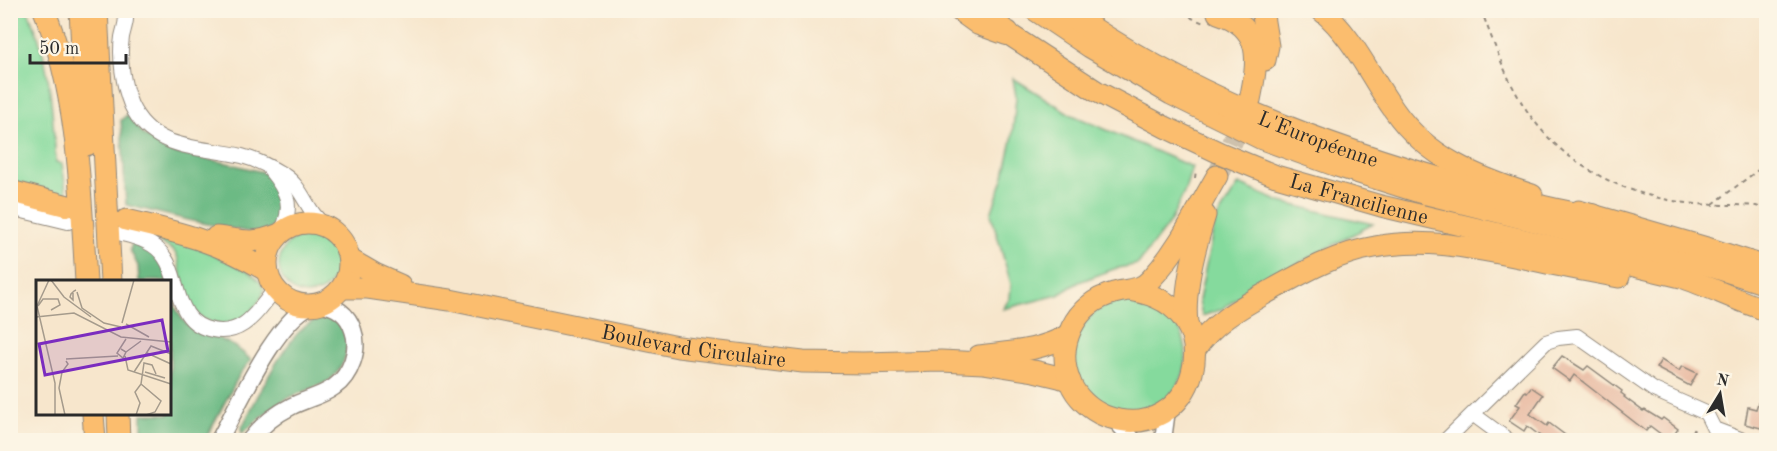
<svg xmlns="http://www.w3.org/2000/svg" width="1777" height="451" font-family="'Old Standard TT',serif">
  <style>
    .green { fill: #85da9d; stroke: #588264; stroke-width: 1.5 }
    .forest { fill: #6cba84; stroke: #4c7258; stroke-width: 1.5 }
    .building { fill: #e7b69d }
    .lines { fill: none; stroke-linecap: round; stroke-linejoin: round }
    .primary-tunnel { stroke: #cec1ac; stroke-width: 21; stroke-dasharray: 21 10; stroke-linecap: butt }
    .minor-casing { stroke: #91887c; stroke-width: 16 }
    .tertiary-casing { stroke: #91887c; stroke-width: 19 }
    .primary-casing { stroke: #91887c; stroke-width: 23 }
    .trunk-casing { stroke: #91887c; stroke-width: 23 }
    .motorway-casing { stroke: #91887c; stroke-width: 26 }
    .path { stroke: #91887c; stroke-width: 2; stroke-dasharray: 4.5 4.5; stroke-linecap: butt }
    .minor { stroke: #fff; stroke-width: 14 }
    .tertiary { stroke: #fff; stroke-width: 16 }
    .primary { stroke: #fbbd6e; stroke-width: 21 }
    .trunk { stroke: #fbbd6e; stroke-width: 21 }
    .motorway { stroke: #fbbd6e; stroke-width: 24 }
    .labels { text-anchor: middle; stroke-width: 4.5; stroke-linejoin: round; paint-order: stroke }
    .street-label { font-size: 21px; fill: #2b2b2b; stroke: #fcf5e5 }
    .inset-road { fill: none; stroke: #a59b8c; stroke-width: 1.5 }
    .view { fill: #7b2cbf; fill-opacity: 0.15; stroke: #7b2cbf; stroke-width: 3 }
    .inset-edge { fill: none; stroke: #2b2b2b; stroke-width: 3 }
  </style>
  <rect width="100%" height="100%" fill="#fcf5e5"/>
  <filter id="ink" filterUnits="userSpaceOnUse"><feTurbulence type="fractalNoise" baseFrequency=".0167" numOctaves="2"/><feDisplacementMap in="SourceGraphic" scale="12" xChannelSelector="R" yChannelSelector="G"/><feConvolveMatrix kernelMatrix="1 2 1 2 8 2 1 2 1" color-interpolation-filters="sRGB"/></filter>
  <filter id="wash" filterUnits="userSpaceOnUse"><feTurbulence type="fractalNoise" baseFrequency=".008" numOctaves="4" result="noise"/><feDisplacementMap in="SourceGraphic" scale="24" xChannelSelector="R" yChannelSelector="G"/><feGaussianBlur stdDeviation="1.35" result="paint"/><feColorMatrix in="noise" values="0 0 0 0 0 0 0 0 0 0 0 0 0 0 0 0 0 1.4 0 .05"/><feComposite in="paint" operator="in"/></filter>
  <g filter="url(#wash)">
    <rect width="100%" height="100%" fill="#f7e6cc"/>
    <g class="green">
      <path d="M10,11H28C51,60 52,109 56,162L62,164L67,196L11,181Z"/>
      <polygon points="1013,78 1070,114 1192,167 1184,193 1170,222 1138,264 1114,269 1079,282 1058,295 1003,309 1010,298 1011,284 991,214 1004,176 1012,140 1016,97"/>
      <polygon points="1239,184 1280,202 1373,224 1259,284 1220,310 1202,316 1199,300 1215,221"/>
      <polygon points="149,235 201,248 250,272 261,283 264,290 262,297 249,314 232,323 220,324 212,323 201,318 192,310 186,300 178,258 174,251"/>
      <circle cx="308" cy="265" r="29"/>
      <circle cx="1130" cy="356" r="56"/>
    </g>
    <g class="forest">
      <polygon points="127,115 145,136 174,153 227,163 262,172 272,180 283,202 282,213 279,221 270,230 259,234 192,221 126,205 121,120"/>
      <polygon points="139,243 160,257 168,281 139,281 138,266 130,250 132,244"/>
      <path d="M170,290C173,307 182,324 198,332C204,335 213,336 220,339C232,344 242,351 251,360L240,374L205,440H142V414H170Z"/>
      <path d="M329,317C340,322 346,330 347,342C348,355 341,371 330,380C321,387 295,393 283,401C268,409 256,423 242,433L241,429C255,402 283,342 307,325C313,321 322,318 329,317Z"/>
    </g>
    <g id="blocks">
      <g class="building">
        <polygon points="1562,356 1584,370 1588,366 1622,391 1621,393 1625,396 1624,397 1643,411 1645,410 1661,420 1663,418 1678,429 1670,441 1650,426 1646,431 1574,375 1570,381 1552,368"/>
        <polygon points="1661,360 1679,371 1682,366 1697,373 1690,386 1656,368"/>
        <polygon points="1531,387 1543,395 1530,414 1547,426 1549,423 1573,441 1547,441 1527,426 1524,431 1509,421 1520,406 1516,404 1525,391 1527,392"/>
        <polygon points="1758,403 1767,405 1765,429 1745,424 1748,407 1756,409"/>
      </g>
    </g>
  </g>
  <g filter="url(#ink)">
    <use href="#blocks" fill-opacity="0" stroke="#91887c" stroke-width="1.5"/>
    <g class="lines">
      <polyline class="primary-tunnel" points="1219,172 1246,110"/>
      <g class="minor-casing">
        <g id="minor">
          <path d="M125,10C128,20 124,27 122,37C119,58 123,85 131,105C153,152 201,146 242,156C257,160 271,167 284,175C304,188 307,214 327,227"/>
          <path d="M270,170C288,192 294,206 281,232"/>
          <polyline points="10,208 68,222"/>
          <path d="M122,234C139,238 156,243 165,258C175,272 175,291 183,306C187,316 194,324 205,328C240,340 256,314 275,289"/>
          <polyline points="1474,415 1508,440"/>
          <polyline points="1446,440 1546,342 1558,338 1577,336 1654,390 1706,413 1714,429 1743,440"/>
        </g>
      </g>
      <g class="tertiary-casing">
        <g id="tertiary">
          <polyline points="1115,420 1133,440"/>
          <path d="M219,440C238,406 276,319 312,305"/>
          <path d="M250,440C261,426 276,414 292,406C306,399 322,396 334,387C351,375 360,349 353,330C348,314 335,305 319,304"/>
          <polyline points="1163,440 1167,410"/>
        </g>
      </g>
      <g class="primary-casing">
        <g id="primary">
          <polyline points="1262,10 1268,46 1265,60"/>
          <path d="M1218,13C1264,28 1258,61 1250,100"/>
          <polyline points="10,191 68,206"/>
          <path d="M126,220C178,232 220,242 267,271"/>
          <circle cx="308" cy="264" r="41"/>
          <path d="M216,237C242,240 251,245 277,235"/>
          <polyline points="349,259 375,274 400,285"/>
          <path id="s1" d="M342,288H368L450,300L678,347L803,362L863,363L941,361L983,363L1034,371L1059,377L1070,381"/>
          <path d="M1133,291C1238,308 1195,450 1105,416C1090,410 1076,397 1070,382C1055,345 1075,303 1114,293C1130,288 1139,292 1151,279C1179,249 1197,210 1217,176"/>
          <path d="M1187,323C1183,290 1195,247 1205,215"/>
          <path d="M979,356C1009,352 1041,351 1068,335"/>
        </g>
      </g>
      <g class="trunk-casing">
        <g id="trunk">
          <path d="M44,10C78,91 81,195 86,282"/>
          <polyline points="80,10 87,145"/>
          <polyline points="97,10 111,282"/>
          <path id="s2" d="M984,10L1007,33L1096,91L1165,127L1220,153L1276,176L1381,206L1681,277C1710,287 1738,301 1766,310"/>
          <polyline points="1035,10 1090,47 1171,94 1262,139 1337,166 1419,192 1698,262 1766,284"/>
          <path d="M1321,10C1354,37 1370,77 1394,110C1427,158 1479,178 1532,195"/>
          <polyline points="1579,211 1707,248 1766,267"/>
          <path d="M1195,350C1213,322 1242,307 1270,291C1302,273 1337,253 1375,247C1427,237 1478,249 1529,259C1559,266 1589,271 1619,277"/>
          <polyline points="93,414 95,440"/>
          <polyline points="118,414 119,440"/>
        </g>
      </g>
      <g class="motorway-casing">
        <g id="motorway">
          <polyline points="961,10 979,23 1007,33"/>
          <path id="s3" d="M1064,10C1185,96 1323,147 1465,187C1488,194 1511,200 1535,206C1554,210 1573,216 1593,216"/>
        </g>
      </g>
      <g class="path">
        <polyline points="1184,10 1192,18 1204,23"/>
        <path d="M1481,10C1494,43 1505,77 1524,106C1559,163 1622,195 1687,203C1710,206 1733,204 1756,206L1766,209"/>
        <polyline points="1195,178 1196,170"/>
        <polyline points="1713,204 1766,164"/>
        <polyline points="1686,440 1697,426"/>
      </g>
      <use href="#minor" class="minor"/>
      <use href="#tertiary" class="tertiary"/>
      <use href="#primary" class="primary"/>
      <use href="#trunk" class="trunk"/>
      <use href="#motorway" class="motorway"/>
    </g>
  </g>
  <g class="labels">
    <g class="street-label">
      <text dy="7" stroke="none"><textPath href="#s3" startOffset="286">L'Européenne</textPath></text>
      <text dy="7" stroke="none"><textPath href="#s2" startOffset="424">La Francilienne</textPath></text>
      <text dy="7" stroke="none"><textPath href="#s1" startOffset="357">Boulevard Circulaire</textPath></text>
    </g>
  </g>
  <g transform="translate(36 280)">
    <rect width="135" height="135" fill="#f7e6cc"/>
    <path class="inset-road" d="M13,0L1,26L19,103V135M15,0L28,17L55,37M41,12L46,28L68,43L85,47M37,13V20L34,17L35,14L38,11L40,10M2,26L7,19H22L24,25L15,30M0,37L38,33L85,57L135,62M86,43L98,0M90,44L113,57M85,69L90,72L87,78L81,73L90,59M90,72L105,61M111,73L135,84M89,76L92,90L135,104M30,79L82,76M98,92L115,66L135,74M109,92L129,98M105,104L125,121L119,132L110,135M105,104L108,83L116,85L120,94M29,135L23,108L26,92L32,84L30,81M100,135L104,123L99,112L105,104"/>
    <path class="view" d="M126,40L132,71L9,95L3,64Z"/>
    <rect width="135" height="135" class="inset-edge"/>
  </g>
  <rect width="1777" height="451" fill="none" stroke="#fcf5e5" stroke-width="36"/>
  <g transform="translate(1720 394) rotate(11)" stroke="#fcf5e5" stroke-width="4.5" paint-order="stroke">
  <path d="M0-4.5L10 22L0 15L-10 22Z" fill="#2b2b2b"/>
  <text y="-9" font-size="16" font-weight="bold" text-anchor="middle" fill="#2b2b2b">N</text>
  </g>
  <path d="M30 54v9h96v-9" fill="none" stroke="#2b2b2b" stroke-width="3"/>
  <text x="39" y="54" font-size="18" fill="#2b2b2b" stroke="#fcf5e5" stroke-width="4.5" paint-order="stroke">50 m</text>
</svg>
